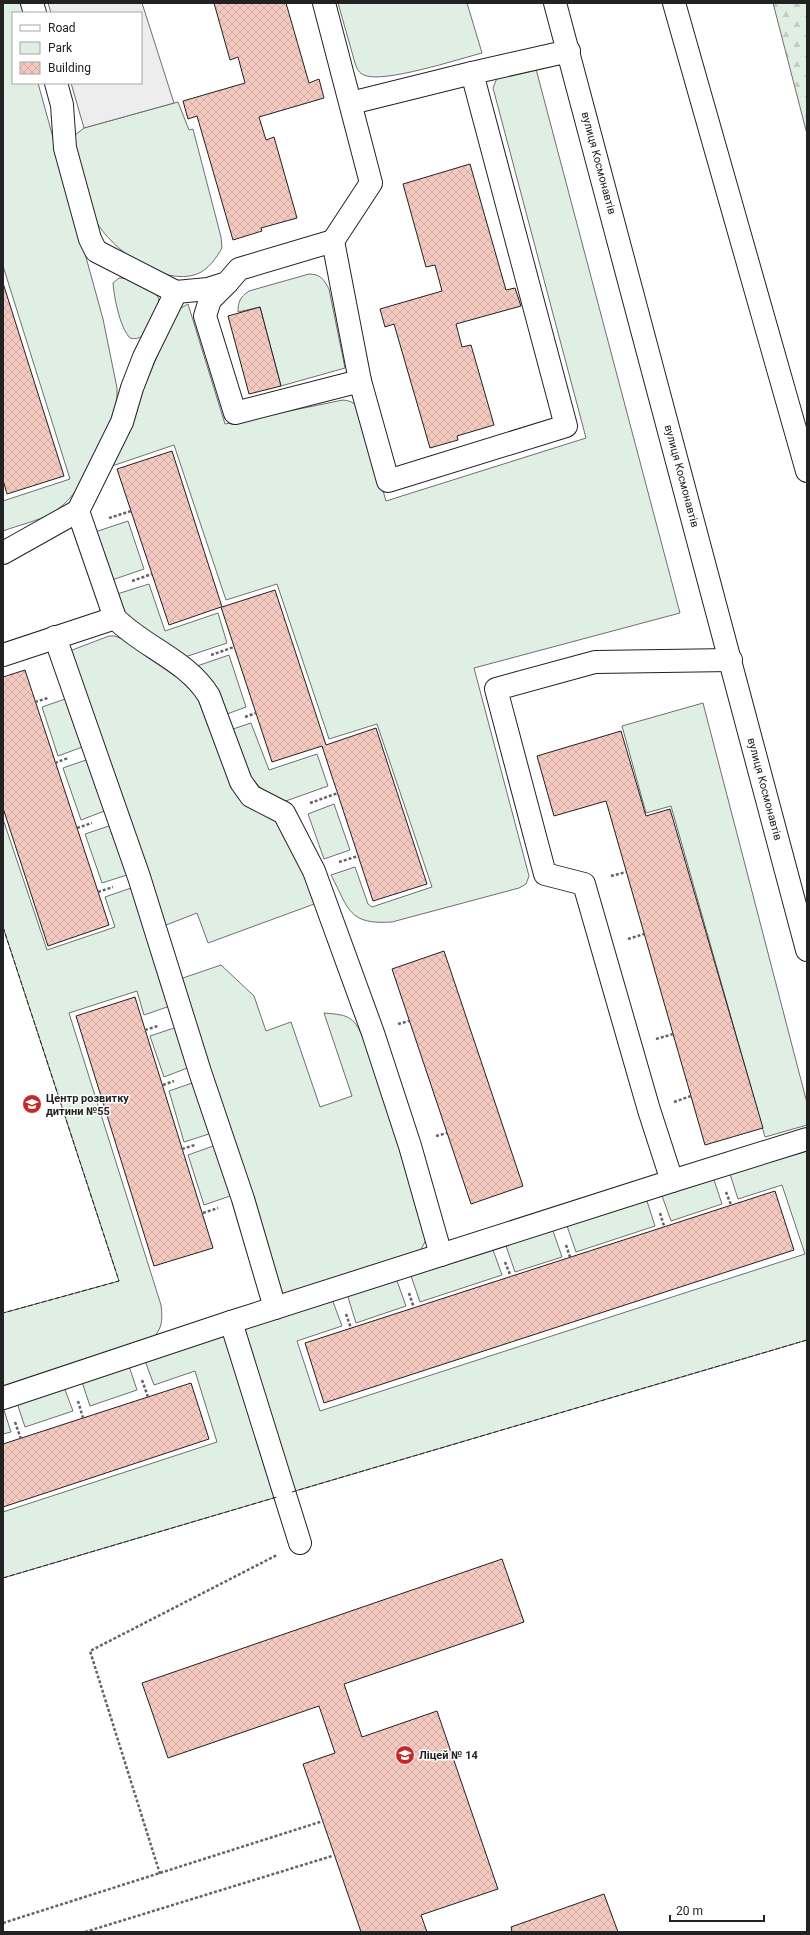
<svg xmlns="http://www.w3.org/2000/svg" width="810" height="1935" font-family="Roboto,sans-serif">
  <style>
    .green { fill: #e0efe3; stroke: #6f6f6f }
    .forest { fill: url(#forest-firs); stroke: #6f6f6f }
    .parking { fill: #ededed; stroke: #6f6f6f }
    .building { fill: url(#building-cross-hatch); stroke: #222 }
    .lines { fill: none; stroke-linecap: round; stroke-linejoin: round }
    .minor-casing { stroke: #222; stroke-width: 24 }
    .path { stroke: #646464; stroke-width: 2.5; stroke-dasharray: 3 2; stroke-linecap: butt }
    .minor { stroke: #fff; stroke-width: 22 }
    .fence { stroke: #222; stroke-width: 1; stroke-dasharray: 5 2; stroke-linecap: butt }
    .labels { text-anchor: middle; stroke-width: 3; stroke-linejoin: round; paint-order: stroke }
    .street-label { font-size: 11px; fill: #222; stroke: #fff }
    .poi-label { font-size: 11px; font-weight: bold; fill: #222; stroke: #fff; text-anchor: start }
  </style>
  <defs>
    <pattern id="forest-firs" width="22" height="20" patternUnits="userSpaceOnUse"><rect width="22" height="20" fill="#e0efe3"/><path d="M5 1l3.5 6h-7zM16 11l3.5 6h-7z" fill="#c0cdc2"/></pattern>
    <pattern id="building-cross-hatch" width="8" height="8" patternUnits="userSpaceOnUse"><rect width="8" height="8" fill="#f3c9c0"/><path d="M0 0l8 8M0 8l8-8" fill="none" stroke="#d0aca5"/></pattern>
  </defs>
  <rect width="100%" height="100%" fill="#fff"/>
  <g class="green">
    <path d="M3,3H21L24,13H13V83H38L103,319L117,388V412C101,443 83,496 52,513C38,521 19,525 3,531V501L70,479L3,266Z"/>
    <path d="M338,3H467L482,53C459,59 382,84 364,75C359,73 357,69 355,63Z"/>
    <path d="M536,69L680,613L474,668L529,876L526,884L519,888L392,922C348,925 349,909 331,875L355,867L368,904L372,907L432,887L377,724L329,739L277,584L226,600L174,445L112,466L174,315L181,308L188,304L225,424L343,400C352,401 355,403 360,411L386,501L586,438L493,88L497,78Z"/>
    <path d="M178,102L189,130L193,129L221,237L222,248C217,257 208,270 197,274C163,287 111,249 96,221C92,214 91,205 89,197C84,180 79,162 74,144L75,135L84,128Z"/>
    <path d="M309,274C321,274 324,280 329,289L345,368L281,386L260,307L238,312C238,302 240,297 249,291Z"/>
    <path d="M119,278C127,278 133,281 140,285C146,288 154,290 158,297C162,304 149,330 142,336C138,339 135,339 130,338C120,328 114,297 113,283Z"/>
    <polygon points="128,521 144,569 112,580 95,532"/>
    <polygon points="149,584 165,631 218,613 227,643 185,657 124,614 117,594"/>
    <polygon points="109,636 115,636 122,639 184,679 202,703 241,800 255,811 277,818 317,903 208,943 197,913 161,927 67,652"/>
    <path d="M229,655L246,707L227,714C219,695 212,680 197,666Z"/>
    <polygon points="68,698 85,746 58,756 42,707"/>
    <polygon points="703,703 807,1103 807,1125 765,1137 671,806 646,813 622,726"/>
    <polygon points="251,723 269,770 317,754 328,786 283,802 265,793 250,776 233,729"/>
    <polygon points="89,759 107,810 81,820 63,768"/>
    <polygon points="334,804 350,850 324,859 308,814"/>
    <path d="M3,819L47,950L115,927L105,897L134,887L170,1006L144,1015L137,991L69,1013L161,1305C163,1321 162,1330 150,1341L3,1388V1313L119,1281L3,927Z"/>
    <polygon points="112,825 130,874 102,883 85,834"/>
    <path d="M221,965L254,996L266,1031L291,1022L320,1107L352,1096L324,1013C351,1015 354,1017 365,1042L424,1226L426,1240L419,1253L283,1298L180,979Z"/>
    <polygon points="177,1027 190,1067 164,1077 150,1036"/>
    <polygon points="195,1082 212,1133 184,1142 169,1091"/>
    <polygon points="216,1145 233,1195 204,1205 188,1155"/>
    <polygon points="807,1148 807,1340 295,1491 243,1329 332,1299 342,1326 297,1341 320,1411 805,1254 782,1185 738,1199 729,1171"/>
    <polygon points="713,1177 722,1204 671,1221 661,1193"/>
    <polygon points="646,1198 655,1226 576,1252 566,1223"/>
    <polygon points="552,1228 562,1257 515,1272 505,1243"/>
    <polygon points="492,1247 502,1275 420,1302 410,1273"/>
    <polygon points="396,1278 406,1306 356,1323 347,1294"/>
    <polygon points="224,1335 277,1497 3,1578 3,1512 217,1442 195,1371 154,1385 145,1361"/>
    <polygon points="129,1366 137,1390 90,1406 82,1382"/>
    <polygon points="64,1387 73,1411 25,1427 17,1403"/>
    <polygon points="3,1407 11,1432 3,1434"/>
  </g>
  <polygon class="forest" points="773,3 807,3 807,134"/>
  <polygon class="parking" points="48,3 142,3 174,103 84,128 71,83 141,83 141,13 51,13"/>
  <g class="building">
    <polygon points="214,3 286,3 309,83 319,79 324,98 259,117 266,140 274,137 297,218 261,228 262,231 233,240 197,116 188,119 183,101 245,83 238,57 230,60"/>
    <polygon points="470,164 506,290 515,288 521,306 456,324 462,347 471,345 494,425 457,436 458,440 430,448 394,324 385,327 380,309 442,291 435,265 426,267 403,184"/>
    <polygon points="3,283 64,476 7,494 3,480"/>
    <polygon points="260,307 281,386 249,394 228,316"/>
    <polygon points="172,451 222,607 275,590 326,745 376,728 427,884 373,901 322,746 272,762 221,607 169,625 117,469"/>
    <polygon points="25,670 109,925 48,946 3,808 3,677"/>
    <polygon points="621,731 646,816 670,809 763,1128 705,1145 606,801 554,816 537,756"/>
    <polygon points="444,951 523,1186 471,1204 392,969"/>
    <polygon points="135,997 213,1248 154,1266 76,1016"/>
    <polygon points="775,1191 794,1250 324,1403 305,1343"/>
    <polygon points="191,1383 209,1439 3,1507 3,1444"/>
    <polygon points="502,1559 524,1622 344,1684 362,1737 437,1711 498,1889 421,1915 427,1932 361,1932 303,1764 335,1753 319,1706 168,1758 142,1683"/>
    <polygon points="604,1894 618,1932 512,1932 511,1927"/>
  </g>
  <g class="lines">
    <g class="minor-casing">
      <g id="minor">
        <polyline points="32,3 35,13"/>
        <polyline points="324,3 371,183 333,241"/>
        <polyline points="555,3 807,950"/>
        <polyline points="674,3 807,471"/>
        <path d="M56,83L62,105L65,148L90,239L96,251L176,292L144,357L132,388L122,422L78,511L115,618C143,647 187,660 209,696L241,782L251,796L284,813L314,871L373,1033L410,1146L441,1255"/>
        <polyline points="351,103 472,73"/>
        <polyline points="227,283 210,300 205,316 235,413 360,381"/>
        <polyline points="176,292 208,289 227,283 239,269 333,241 360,381 388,481 566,426 472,73 569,51"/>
        <polyline points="3,553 78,511"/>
        <polyline points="55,637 139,877 200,1072 243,1199 275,1308"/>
        <polyline points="3,655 115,618"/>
        <polyline points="672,1181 807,1139"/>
        <polyline points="231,1322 300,1543"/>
        <polyline points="3,1398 231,1322 672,1181 649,1110 584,884 545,874 496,689 595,662 731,660"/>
      </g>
    </g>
    <g class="path">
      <polyline points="109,518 131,511"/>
      <polyline points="132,581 152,574"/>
      <polyline points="211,655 234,647"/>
      <polyline points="35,702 48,698"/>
      <polyline points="245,717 256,713"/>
      <polyline points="55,763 68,758"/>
      <polyline points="310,803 338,793"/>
      <polyline points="77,828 92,823"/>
      <polyline points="339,862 358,856"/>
      <polyline points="611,876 626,872"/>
      <polyline points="98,892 113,887"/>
      <polyline points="628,939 644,934"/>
      <polyline points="398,1024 409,1021"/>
      <polyline points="145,1030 158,1026"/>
      <polyline points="656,1039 673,1034"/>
      <polyline points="163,1085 174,1081"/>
      <polyline points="674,1102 691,1096"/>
      <polyline points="436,1136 447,1133"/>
      <polyline points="182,1149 195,1145"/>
      <polyline points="726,1192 731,1205"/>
      <polyline points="203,1213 218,1208"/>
      <polyline points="660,1213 664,1226"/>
      <polyline points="566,1245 570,1257"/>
      <polyline points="505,1262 511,1277"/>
      <polyline points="409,1293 414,1308"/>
      <polyline points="346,1314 351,1328"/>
      <polyline points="142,1380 148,1397"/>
      <polyline points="78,1401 83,1418"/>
      <polyline points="15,1422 21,1439"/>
      <polyline points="160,1874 90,1651 277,1555"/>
      <polyline points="3,1923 323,1821"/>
      <polyline points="85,1932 332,1856"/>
    </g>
    <use href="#minor" class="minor"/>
    <g class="fence">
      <polyline points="3,927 119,1281 3,1313"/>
      <polyline points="292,1492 807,1340"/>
      <polyline points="3,1578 277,1497"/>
    </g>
  </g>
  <defs>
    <g id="school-disc" transform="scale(1)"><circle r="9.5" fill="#c62828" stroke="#fff"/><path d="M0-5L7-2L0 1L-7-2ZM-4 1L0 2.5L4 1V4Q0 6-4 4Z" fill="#fff"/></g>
  </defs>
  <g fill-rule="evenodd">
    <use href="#school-disc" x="32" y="1104"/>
    <use href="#school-disc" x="405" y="1755"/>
  </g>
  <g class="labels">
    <g class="street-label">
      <text transform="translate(599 163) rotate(75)" y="4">вулиця Космонавтів</text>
      <text transform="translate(682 476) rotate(75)" y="4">вулиця Космонавтів</text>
      <text transform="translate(765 789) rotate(75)" y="4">вулиця Космонавтів</text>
    </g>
    <g class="poi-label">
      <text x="46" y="1102">Центр розвитку<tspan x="46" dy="13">дитини №55</tspan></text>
      <text x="419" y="1759">Ліцей № 14</text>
    </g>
  </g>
  <rect width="810" height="1935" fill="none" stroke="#222222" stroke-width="8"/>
  <rect x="12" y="12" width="130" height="72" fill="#ffffff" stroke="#a7a7a7"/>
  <rect x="20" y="25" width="20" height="6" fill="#ffffff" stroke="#a7a7a7"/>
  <text x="48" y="32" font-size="12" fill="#222222">Road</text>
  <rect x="20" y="42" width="20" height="12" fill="#e0efe3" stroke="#a7a7a7"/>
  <text x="48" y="52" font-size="12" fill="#222222">Park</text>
  <rect x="20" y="62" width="20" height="12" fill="url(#building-cross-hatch)" stroke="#a7a7a7"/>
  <text x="48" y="72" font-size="12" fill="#222222">Building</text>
  <path d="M670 1915v6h94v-6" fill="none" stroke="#222222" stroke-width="2"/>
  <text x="676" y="1915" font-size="12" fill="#222222" stroke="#ffffff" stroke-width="3" paint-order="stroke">20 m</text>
</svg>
